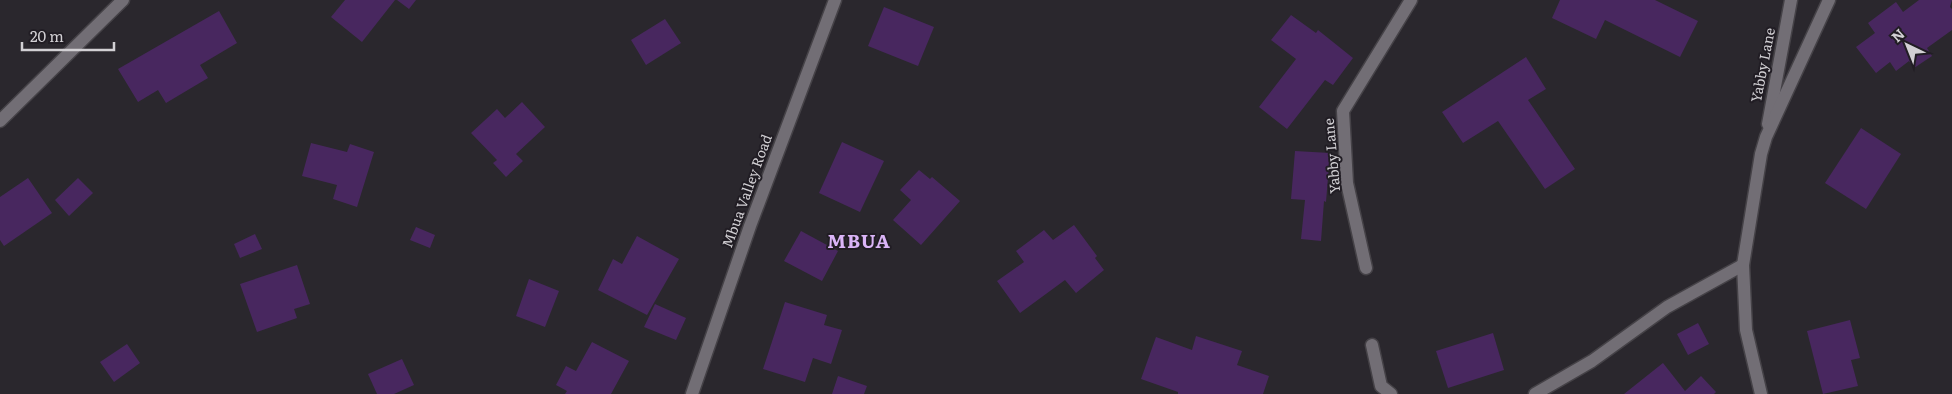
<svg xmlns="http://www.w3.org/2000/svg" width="1952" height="394" font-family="Literata,serif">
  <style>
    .building { fill: #48275f }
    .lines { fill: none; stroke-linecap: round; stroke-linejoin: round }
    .minor-casing { stroke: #454247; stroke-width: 15 }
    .minor { stroke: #726e75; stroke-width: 12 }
    .labels { text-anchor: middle; stroke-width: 4; stroke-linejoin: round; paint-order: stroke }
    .street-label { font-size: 14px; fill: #d2d0d4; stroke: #211d24 }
    .district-label { font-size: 19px; font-weight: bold; letter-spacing: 1px; fill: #dab4f7; stroke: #211d24 }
  </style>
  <rect width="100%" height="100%" fill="#2a272d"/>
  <g class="building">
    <polygon points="345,0 395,0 362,42 331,17"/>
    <polygon points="397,0 416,0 409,9"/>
    <polygon points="1560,0 1655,0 1698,21 1680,57 1605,20 1596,39 1552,18"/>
    <polygon points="1919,0 1952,0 1950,7 1952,9 1952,30 1927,48 1932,56 1914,68 1909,61 1896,71 1890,62 1876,73 1856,47 1875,33 1868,23 1896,2 1903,12"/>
    <polygon points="884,7 934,27 918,66 868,46"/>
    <polygon points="219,11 237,43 200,65 208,78 166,103 158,90 138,102 118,69"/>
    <polygon points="1291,15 1316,33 1318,30 1353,58 1333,85 1325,80 1287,129 1259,107 1296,59 1271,40"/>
    <polygon points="665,19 681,43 646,65 631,40"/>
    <polygon points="1526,57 1546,89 1528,100 1575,169 1545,189 1498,121 1463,143 1442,112"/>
    <polygon points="522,102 545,127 516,154 523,161 506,177 493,163 497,160 471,133 497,109 505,118"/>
    <polygon points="1861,128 1901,154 1866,209 1825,183"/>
    <polygon points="842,142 884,161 860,212 819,193"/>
    <polygon points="311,143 347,152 350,144 374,152 357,207 333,199 337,185 302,176"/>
    <polygon points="1295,151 1330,153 1326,202 1324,201 1321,241 1301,239 1305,200 1291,199"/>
    <polygon points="919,170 930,179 932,177 960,201 921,245 893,220 911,200 900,190"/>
    <polygon points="28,178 52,213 4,246 0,240 0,197"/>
    <polygon points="78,178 93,193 69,216 55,200"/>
    <polygon points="1074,225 1097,256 1095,258 1104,270 1076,293 1065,280 1020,313 997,281 1024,262 1016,251 1044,230 1053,240"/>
    <polygon points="416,227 435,235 430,248 410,240"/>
    <polygon points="801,231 838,251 822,281 784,261"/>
    <polygon points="255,234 262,249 240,258 234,244"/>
    <polygon points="637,236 679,259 647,315 598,290 613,259 622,264"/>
    <polygon points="297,265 310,304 294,309 297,318 257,332 240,284"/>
    <polygon points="529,279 559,291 545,327 516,316"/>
    <polygon points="785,302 827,315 824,325 842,330 831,364 813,358 805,382 763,369"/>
    <polygon points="655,304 686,318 676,340 644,327"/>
    <polygon points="1850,320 1860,358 1851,360 1858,386 1823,394 1807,331"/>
    <polygon points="1698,323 1709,344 1688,355 1677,334"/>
    <polygon points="1493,333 1504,370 1448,388 1436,351"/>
    <polygon points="1196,336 1242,351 1237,365 1269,376 1263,394 1178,394 1178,392 1141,379 1156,337 1192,350"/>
    <polygon points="592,342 629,361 611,394 565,394 567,391 556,385 566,366 576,371"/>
    <polygon points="127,344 140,363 114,382 100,362"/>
    <polygon points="402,359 414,385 394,394 377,394 368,374"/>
    <polygon points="1663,363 1685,391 1701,376 1716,392 1714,394 1624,394"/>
    <polygon points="838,376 867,386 864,394 832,394"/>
  </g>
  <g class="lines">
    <g class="minor-casing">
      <g id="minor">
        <polyline points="0,121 123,0"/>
        <polyline points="1768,124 1791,0"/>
        <polyline points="1366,268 1347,183 1343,111 1411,0"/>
        <polyline points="1372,345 1381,386 1391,394"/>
        <polyline points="692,394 750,226 835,0"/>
        <polyline points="1535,394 1592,361 1667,307 1743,265"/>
        <polyline points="1761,394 1746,330 1743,265 1761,154 1766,137 1829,0"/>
      </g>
    </g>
    <use href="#minor" class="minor"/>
  </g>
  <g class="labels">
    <g class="street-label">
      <text transform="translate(1763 65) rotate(-79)" y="5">Yabby Lane</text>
      <text transform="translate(1332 156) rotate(-95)" y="5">Yabby Lane</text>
      <text transform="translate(747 191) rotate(-70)" y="5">Mbua Valley Road</text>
    </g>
    <g class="district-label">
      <text x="859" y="248">MBUA</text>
    </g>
  </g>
  <g transform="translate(1907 45) rotate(317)" stroke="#211d24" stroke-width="4" paint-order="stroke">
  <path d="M0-4L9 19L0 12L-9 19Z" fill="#d2d0d4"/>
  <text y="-8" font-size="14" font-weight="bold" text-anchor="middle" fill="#d2d0d4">N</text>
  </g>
  <path d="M22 42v8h92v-8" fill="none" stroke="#d2d0d4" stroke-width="2.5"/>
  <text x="30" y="42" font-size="15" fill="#d2d0d4" stroke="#211d24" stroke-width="4" paint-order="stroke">20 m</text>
</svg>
